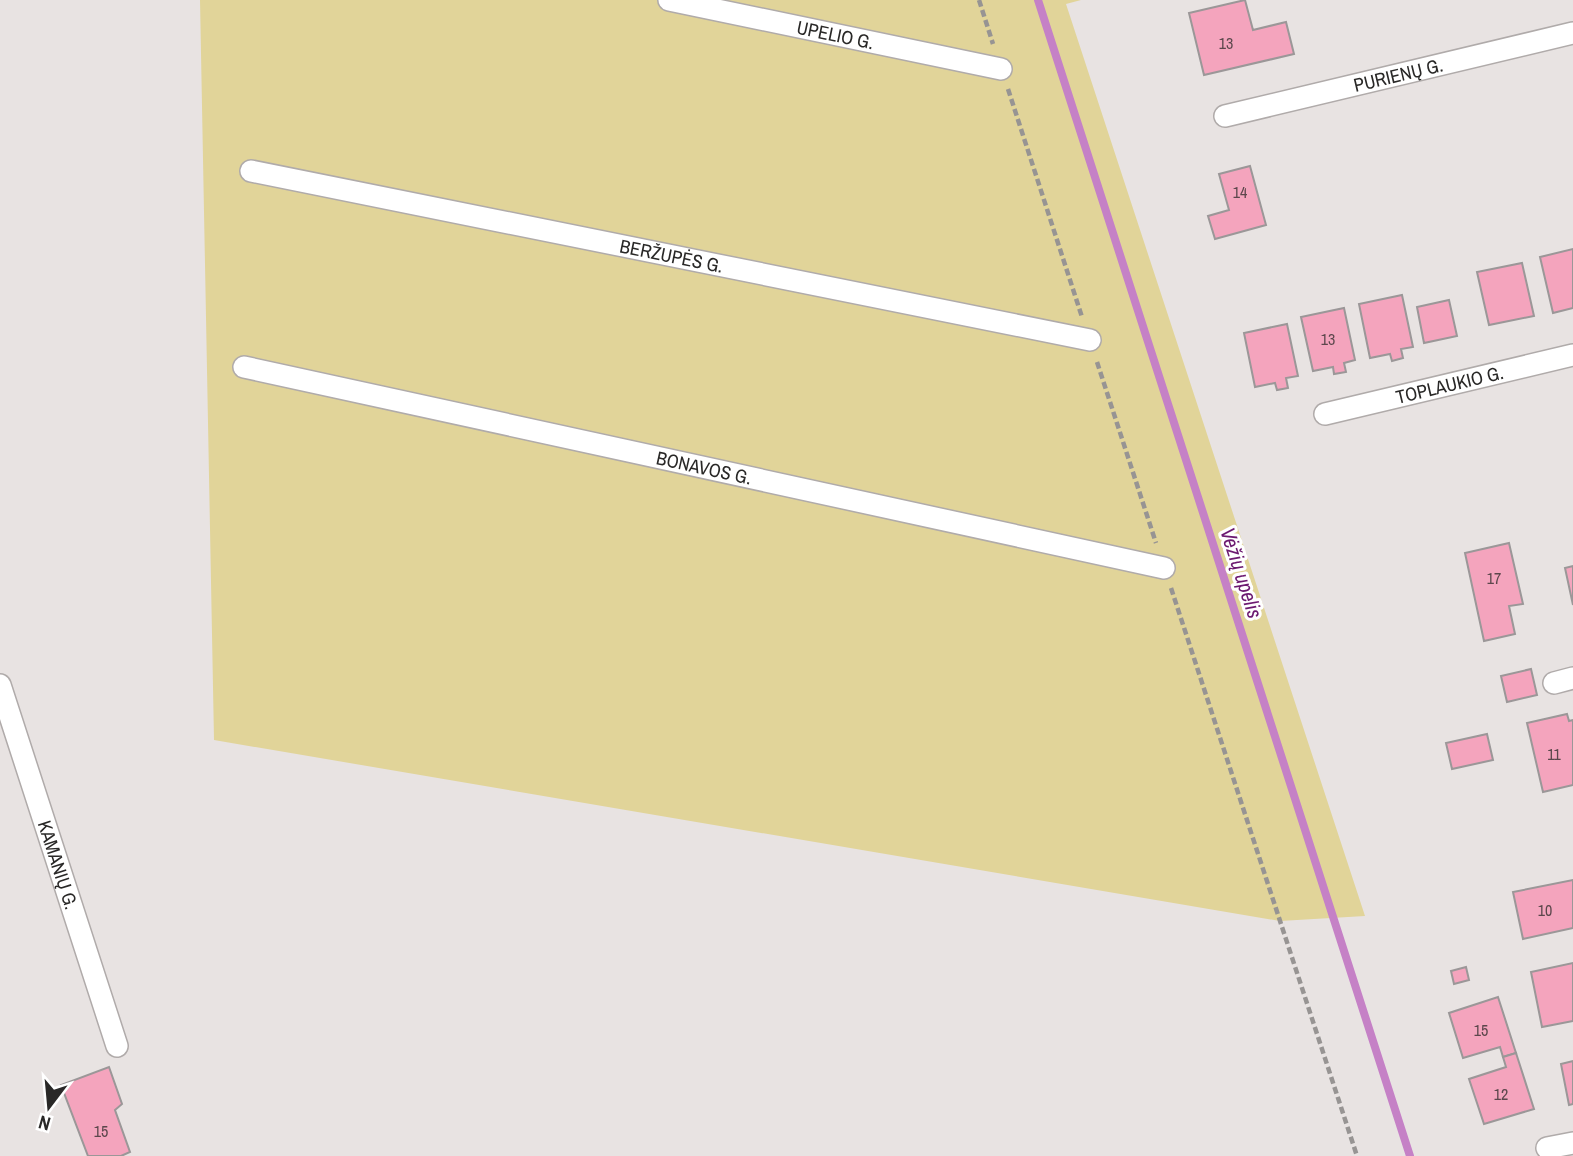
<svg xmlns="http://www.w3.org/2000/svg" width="1573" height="1156" font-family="'Archivo Narrow',sans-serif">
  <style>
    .green { fill: #e1d499 }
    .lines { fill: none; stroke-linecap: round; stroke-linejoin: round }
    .stream { stroke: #c581c6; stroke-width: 8 }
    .building { fill: #f4a4bd; stroke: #9b9798; stroke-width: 2 }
    .street-casing { stroke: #b0abaa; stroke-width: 24 }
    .path { stroke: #979493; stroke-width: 4.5; stroke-dasharray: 7 3.5; stroke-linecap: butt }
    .street { stroke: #fff; stroke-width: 21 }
    .labels { text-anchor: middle; stroke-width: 6; stroke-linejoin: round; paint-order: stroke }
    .number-label { font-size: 16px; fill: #5c474c }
    .street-label { font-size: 19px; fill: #292827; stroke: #fff }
    .water-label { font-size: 21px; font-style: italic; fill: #6c1a70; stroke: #fff }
  </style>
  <rect width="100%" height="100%" fill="#e8e3e2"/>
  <polygon class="green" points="200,0 1081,0 1066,4 1365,916 1280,921 214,740"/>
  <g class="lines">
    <polyline class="stream" points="1038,0 1410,1156"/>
  </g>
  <g class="building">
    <polygon points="1245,0 1253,30 1286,22 1294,54 1204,75 1189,13"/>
    <polygon points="1250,166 1266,225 1215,239 1208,216 1229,210 1219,174"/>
    <polygon points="1573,249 1573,308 1553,313 1540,257"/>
    <polygon points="1522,263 1534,316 1489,325 1477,272"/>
    <polygon points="1402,295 1413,347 1401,349 1403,358 1392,361 1390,354 1370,358 1359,304"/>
    <polygon points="1449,300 1457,336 1424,343 1417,307"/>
    <polygon points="1344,308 1355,360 1344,363 1346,372 1334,374 1333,367 1313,371 1301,317"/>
    <polygon points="1287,324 1298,376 1286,378 1288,388 1277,390 1275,383 1255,387 1244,333"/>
    <polygon points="1509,543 1523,604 1509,606 1515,634 1484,641 1465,553"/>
    <polygon points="1573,566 1573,605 1565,568"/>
    <polygon points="1531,669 1537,695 1507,702 1501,676"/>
    <polygon points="1567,714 1569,721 1573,720 1573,785 1543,792 1527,723"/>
    <polygon points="1487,734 1493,760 1452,769 1446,743"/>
    <polygon points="1573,880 1573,928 1523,939 1513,892"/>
    <polygon points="1573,963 1573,1021 1542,1027 1531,972"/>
    <polygon points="1466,967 1469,980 1454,984 1451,971"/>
    <polygon points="1498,997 1516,1053 1503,1057 1500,1047 1463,1058 1449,1013"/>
    <polygon points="1516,1053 1534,1109 1484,1124 1469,1079 1506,1067 1503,1057"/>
    <polygon points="1573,1061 1573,1104 1569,1105 1561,1064"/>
    <polygon points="109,1067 122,1104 115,1110 130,1152 121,1156 88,1156 61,1085"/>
  </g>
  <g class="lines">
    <g class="street-casing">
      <g id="street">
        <path id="s1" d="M669,0L1001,69"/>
        <path id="s2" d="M1225,116L1573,33"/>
        <path id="s3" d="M251,171L1090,340"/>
        <path id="s4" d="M244,367L1164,568"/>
        <path id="s5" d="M1325,414L1573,355"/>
        <polyline points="1554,683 1573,678"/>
        <path id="s6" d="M0,685L117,1046"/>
        <polyline points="1547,1148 1573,1143"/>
      </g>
    </g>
    <g class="path">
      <polyline points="979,0 993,44"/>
      <polyline points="1008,89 1082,317"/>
      <polyline points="1097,362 1156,543"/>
      <polyline points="1171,588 1357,1156"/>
    </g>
    <use href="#street" class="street"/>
  </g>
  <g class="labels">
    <g class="number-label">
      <text x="1226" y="49">13</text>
      <text x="1240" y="198">14</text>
      <text x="1328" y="345">13</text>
      <text x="1494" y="584">17</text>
      <text x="1554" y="760">11</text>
      <text x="1545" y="916">10</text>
      <text x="1481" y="1036">15</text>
      <text x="1501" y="1100">12</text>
      <text x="101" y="1137">15</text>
    </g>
    <g class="street-label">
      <text dy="7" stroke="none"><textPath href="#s1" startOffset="170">UPELIO G.</textPath></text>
      <text dy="7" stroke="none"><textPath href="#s2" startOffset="178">PURIENŲ G.</textPath></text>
      <text dy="7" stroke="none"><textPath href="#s3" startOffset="429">BERŽUPĖS G.</textPath></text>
      <text dy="7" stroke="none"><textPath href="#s5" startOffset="128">TOPLAUKIO G.</textPath></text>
      <text dy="7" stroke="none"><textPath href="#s4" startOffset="471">BONAVOS G.</textPath></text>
      <text dy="7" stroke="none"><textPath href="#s6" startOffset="189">KAMANIŲ G.</textPath></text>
    </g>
    <g class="water-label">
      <text transform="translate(1241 573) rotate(72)" y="7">Vėžių upelis</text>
    </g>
  </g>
  <g transform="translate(49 1107) rotate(196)" stroke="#ffffff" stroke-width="5" paint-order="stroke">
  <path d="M0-5L12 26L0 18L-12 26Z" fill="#292827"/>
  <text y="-10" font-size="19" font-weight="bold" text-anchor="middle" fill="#292827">N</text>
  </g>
</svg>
